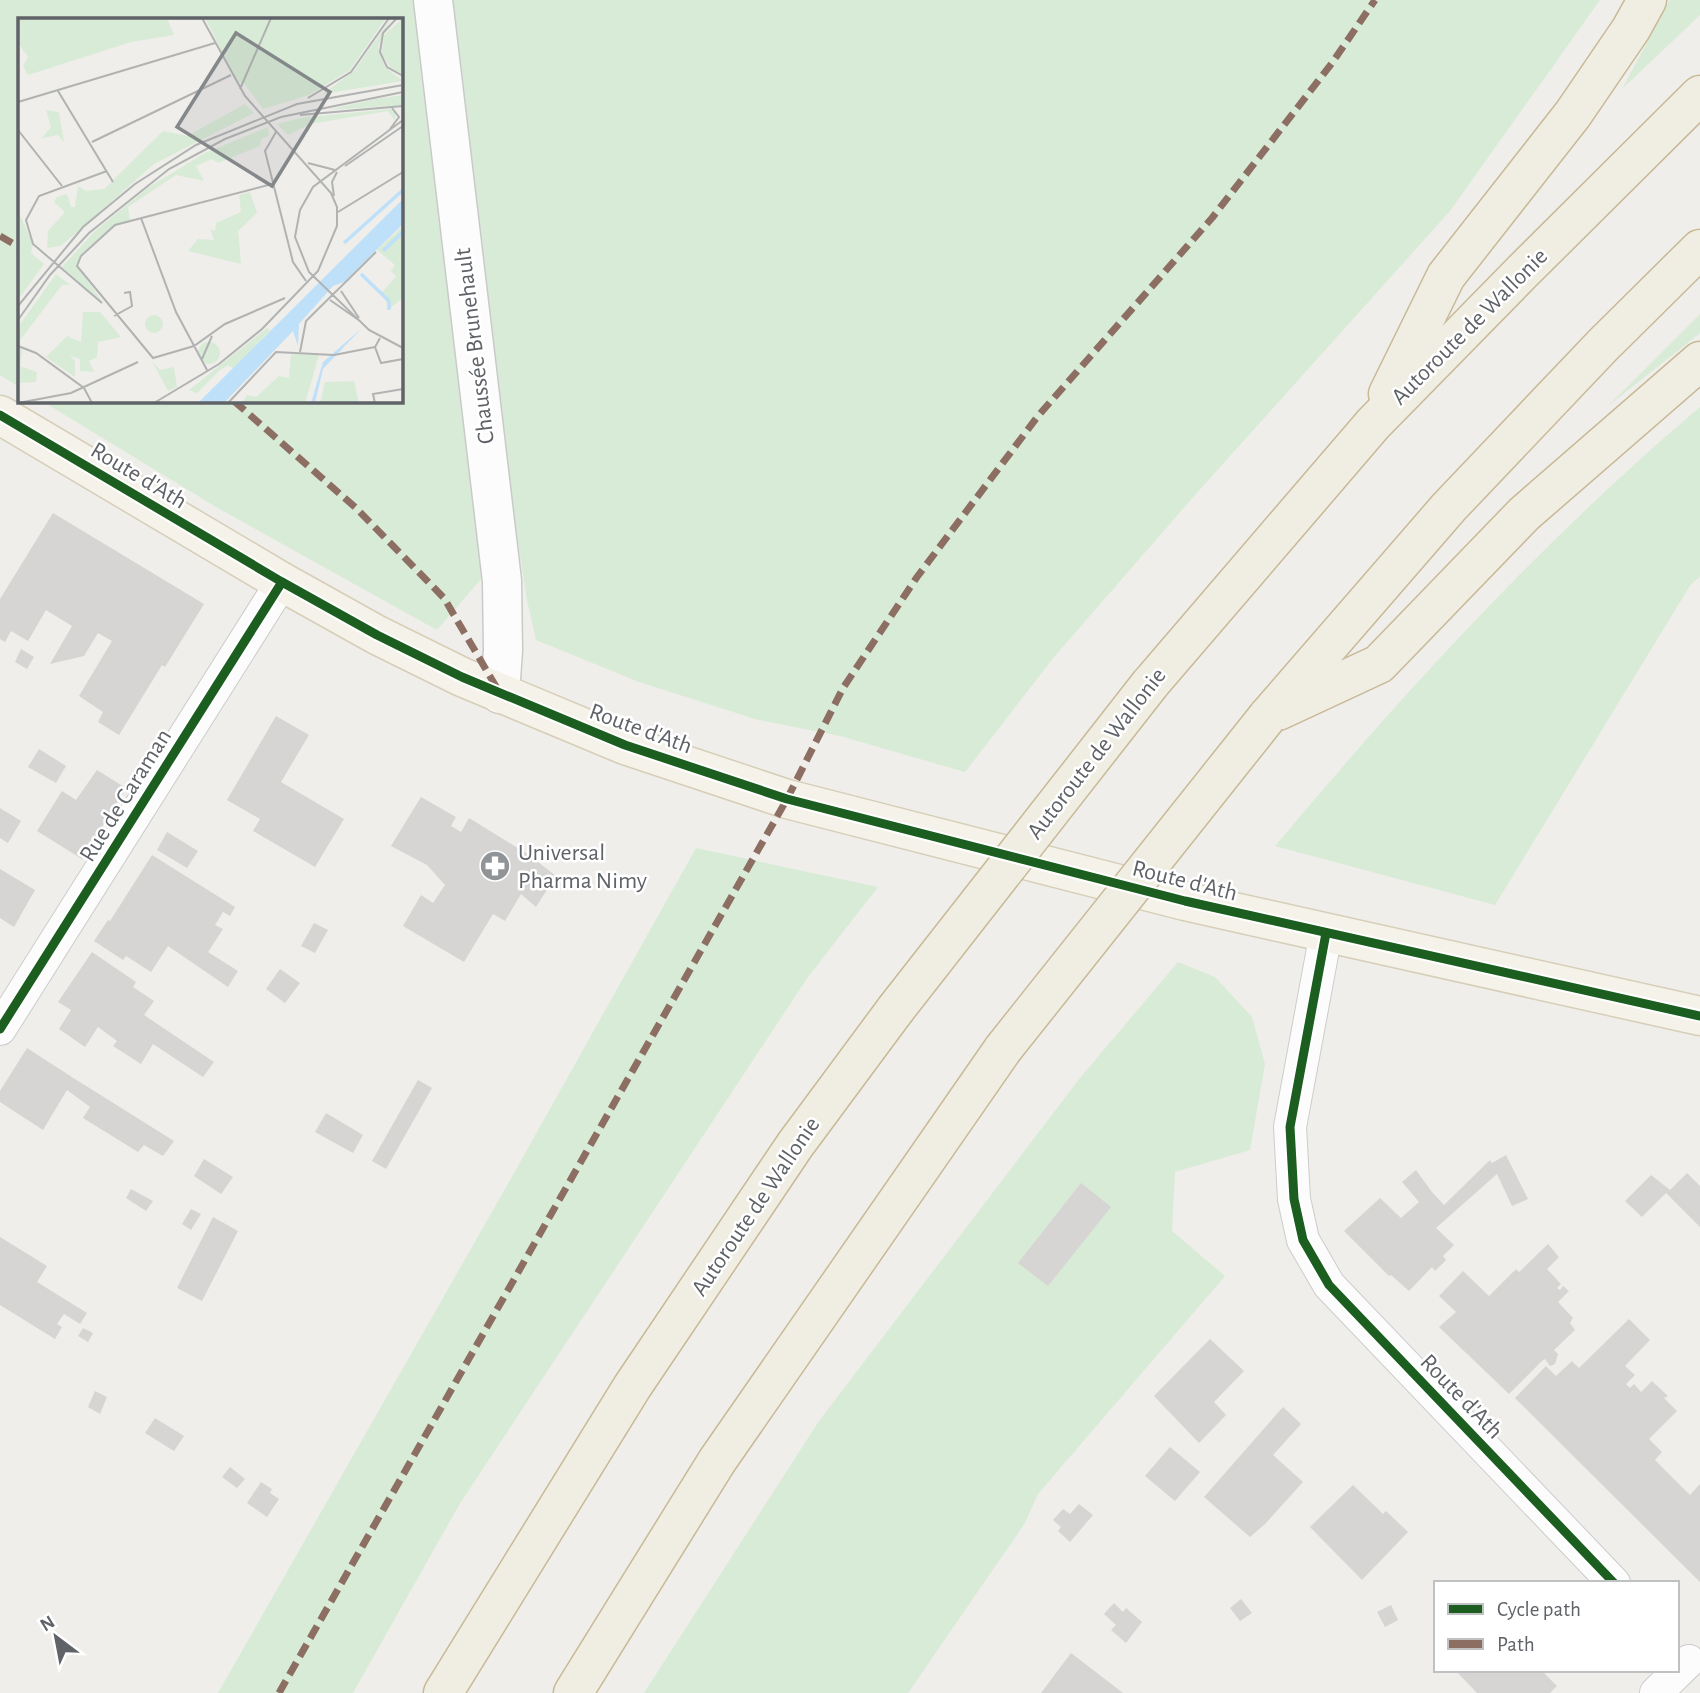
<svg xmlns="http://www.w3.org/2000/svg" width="1700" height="1693" font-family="'Alegreya Sans',sans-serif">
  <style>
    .green { fill: #d8ebd6 }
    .building { fill: #d6d5d3 }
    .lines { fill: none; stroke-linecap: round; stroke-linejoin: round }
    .minor-casing { stroke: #cbcccc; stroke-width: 34 }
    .secondary-casing { stroke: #cacacb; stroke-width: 41 }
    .primary-casing { stroke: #d7ceb8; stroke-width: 41 }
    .motorway-casing { stroke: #c8b996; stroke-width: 41 }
    .minor { stroke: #fdfcfc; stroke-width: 32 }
    .secondary { stroke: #fdfcfc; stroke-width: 38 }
    .primary { stroke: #f4f2e9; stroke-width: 38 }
    .motorway { stroke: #f0ede3; stroke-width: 38 }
    .motorway-bridge-casing { stroke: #c8b996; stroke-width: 41; stroke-linecap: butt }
    .motorway-bridge { stroke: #f0ede3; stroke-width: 38 }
    .quiet { stroke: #8d6e63; stroke-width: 7; stroke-dasharray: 14 7; stroke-linecap: butt }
    .cycleway-casing { stroke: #fff; stroke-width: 13 }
    .cycleway { stroke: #1b5e20; stroke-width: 9 }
    .labels { text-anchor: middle; stroke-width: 5; stroke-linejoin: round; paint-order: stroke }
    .street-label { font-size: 24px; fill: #5f6368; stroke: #fff }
    .poi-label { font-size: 24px; fill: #5f6368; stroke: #fff; text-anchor: start }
    .inset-river { fill: none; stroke: #bfe0f9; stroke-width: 3.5 }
    .inset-road { fill: none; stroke: #b1b2b2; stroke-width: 2 }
    .view { fill: #84888a; fill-opacity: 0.15; stroke: #84888a; stroke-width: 3.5 }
    .inset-edge { fill: none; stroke: #5f6368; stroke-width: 3.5 }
  </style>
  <rect width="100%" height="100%" fill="#efeeea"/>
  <g class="green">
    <polygon points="0,0 1600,0 1450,211 1195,495 1054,657 965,772 840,736 755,719 639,682 536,640 527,600 435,16 482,578 437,630 216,507 42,401 401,401 401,19 19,19 19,387 0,375"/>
    <polygon points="1670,0 1700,0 1700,15 1622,89"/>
    <polygon points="1700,314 1700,333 1608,406"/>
    <path d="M1700,407V577L1691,584L1495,905L1275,846C1407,689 1543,540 1700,407Z"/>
    <polygon points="696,848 878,887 808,977 459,1505 353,1693 218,1693 509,1182"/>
    <polygon points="1178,962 1215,977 1252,1017 1265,1064 1250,1150 1175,1172 1172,1231 1225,1276 1038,1494 1025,1523 908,1693 644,1693 819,1421 1080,1078"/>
  </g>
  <g class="building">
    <polygon points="53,513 204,604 165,667 162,665 119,735 98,722 103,712 79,696 112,641 98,633 84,656 50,664 72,626 46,610 28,641 11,631 5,642 0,639 0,599"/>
    <polygon points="21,649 34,657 27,669 15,662"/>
    <polygon points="276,716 309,735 281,782 344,819 315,867 253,831 260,819 227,800"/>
    <polygon points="39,749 66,766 56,783 28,767"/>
    <polygon points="97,770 126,788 82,859 37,831 62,791 76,800"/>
    <polygon points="421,797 456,817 451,826 461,832 469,818 529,855 556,876 536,907 521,894 505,921 493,914 464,962 403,926 421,895 433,903 445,885 427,865 391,846"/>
    <polygon points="0,808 21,821 8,843 0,838"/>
    <polygon points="167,832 198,851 187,868 157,850"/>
    <polygon points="152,855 235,907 230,916 223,912 215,925 223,929 208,952 238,971 228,987 168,946 151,972 126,956 123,960 94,941 108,920 110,921"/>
    <polygon points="0,869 35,890 14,927 0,918"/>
    <polygon points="314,923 328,930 315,953 301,946"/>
    <polygon points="92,952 136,982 133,987 154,1001 144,1015 214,1062 203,1077 153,1044 141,1064 113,1046 117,1041 98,1027 85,1047 59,1029 71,1010 58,1002"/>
    <polygon points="280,969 300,983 285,1003 266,989"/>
    <polygon points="27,1048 75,1079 174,1141 163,1156 144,1145 138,1152 83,1118 90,1107 67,1090 43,1130 0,1102 0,1091"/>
    <polygon points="418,1080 432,1088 386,1169 372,1161"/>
    <polygon points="326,1113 363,1135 353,1153 315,1132"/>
    <polygon points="1506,1155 1528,1199 1512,1206 1497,1174 1436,1228 1454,1245 1443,1256 1446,1260 1435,1271 1432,1267 1409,1291 1391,1275 1389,1276 1344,1231 1380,1198 1401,1218 1419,1202 1402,1182 1416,1170 1432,1192 1444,1205 1490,1160 1492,1163"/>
    <polygon points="204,1159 233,1177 221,1194 194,1176"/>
    <polygon points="1687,1173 1700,1186 1700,1227 1666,1193 1642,1217 1625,1201 1651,1175 1670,1190"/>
    <polygon points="1081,1183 1111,1207 1048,1286 1018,1263"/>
    <polygon points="131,1189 153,1201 146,1211 126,1198"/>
    <polygon points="191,1209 201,1214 191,1230 182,1224"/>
    <polygon points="213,1217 238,1231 202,1301 177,1288"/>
    <polygon points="0,1237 47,1266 37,1282 87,1313 80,1324 64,1314 57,1324 62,1327 55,1339 0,1305"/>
    <polygon points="1548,1244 1559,1257 1547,1269 1561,1284 1557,1288 1560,1290 1563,1286 1569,1291 1558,1302 1573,1318 1570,1323 1575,1330 1554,1350 1558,1354 1555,1364 1550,1366 1545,1359 1542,1361 1509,1394 1439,1327 1456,1312 1439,1296 1463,1271 1489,1296 1516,1269 1519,1272"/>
    <polygon points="1629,1319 1650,1340 1625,1366 1635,1375 1626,1384 1630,1388 1634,1384 1641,1392 1652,1381 1668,1396 1664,1398 1677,1411 1649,1439 1662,1452 1655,1460 1690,1495 1700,1484 1700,1582 1515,1398 1546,1366 1556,1376 1572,1361 1579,1368"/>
    <polygon points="83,1328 93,1333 88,1342 78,1336"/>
    <polygon points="1210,1339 1244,1371 1214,1402 1226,1415 1199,1443 1154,1396"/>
    <polygon points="95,1391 107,1397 100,1414 88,1407"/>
    <polygon points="1283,1407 1301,1424 1273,1455 1303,1482 1265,1524 1250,1537 1204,1497"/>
    <polygon points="155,1418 184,1436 174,1451 145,1433"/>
    <polygon points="1170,1447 1200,1472 1175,1501 1145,1476"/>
    <polygon points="230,1467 245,1479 237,1488 222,1477"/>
    <polygon points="261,1482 272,1489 270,1493 279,1499 267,1517 247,1503"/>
    <polygon points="1353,1485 1383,1514 1386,1511 1408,1532 1362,1580 1310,1527"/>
    <polygon points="1079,1504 1093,1515 1070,1542 1058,1531 1061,1527 1053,1520 1063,1509 1070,1514"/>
    <polygon points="1241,1599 1252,1613 1240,1621 1230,1608"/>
    <polygon points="1114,1603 1123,1612 1126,1608 1142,1622 1126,1643 1111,1630 1116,1625 1104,1614"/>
    <polygon points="1391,1605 1398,1620 1385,1627 1377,1612"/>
    <polygon points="1071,1653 1123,1693 1041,1693"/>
    <polygon points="1455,1670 1541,1670 1557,1686 1550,1693 1477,1693"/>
  </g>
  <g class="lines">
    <g class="minor-casing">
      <g id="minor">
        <polyline points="1326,933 1290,1127 1294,1199 1303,1240 1329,1285 1614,1583"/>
        <polyline points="0,1029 282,582"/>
        <polyline points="1656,1693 1689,1661"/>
      </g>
    </g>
    <g class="secondary-casing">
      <polyline id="secondary" points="433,0 502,581 503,650 500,694"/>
    </g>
    <g class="primary-casing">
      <polyline id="primary" points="0,415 282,582 377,635 462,677 625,745 787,799 1185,901 1700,1016"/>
    </g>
    <g class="motorway-casing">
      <g id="motorway">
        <polyline points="1388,394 1446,276 1573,114 1631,29 1647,0"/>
        <polyline points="1150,684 1373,424 1520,274 1700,95"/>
        <polyline points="1278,711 1379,664 1524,514 1700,361"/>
        <polyline points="1267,717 1449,507 1603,345 1700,249"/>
        <polyline points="443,1693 632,1387 795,1145 895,1010"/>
        <polyline points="573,1693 717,1461 1003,1049"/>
      </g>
    </g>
    <use href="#minor" class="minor"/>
    <use href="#secondary" class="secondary"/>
    <use href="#primary" class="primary"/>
    <use href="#motorway" class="motorway"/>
    <g class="motorway-bridge-casing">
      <g id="motorway-bridge">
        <polyline points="895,1010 1150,684"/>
        <polyline points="1003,1049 1267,717"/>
      </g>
    </g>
    <use href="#motorway-bridge" class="motorway-bridge"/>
    <g class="quiet">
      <polyline points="0,236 19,247"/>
      <polyline points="234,401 356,508 444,598 498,690"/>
      <polyline points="279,1693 787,799 843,688 917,577 1038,416 1212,218 1332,63 1375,0"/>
    </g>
    <g class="cycleway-casing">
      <g id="cycleway">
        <polyline points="0,415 282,582 377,635 462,677 625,745 787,799 1185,901 1700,1016"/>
        <polyline points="1326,933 1290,1127 1294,1199 1303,1240 1329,1285 1614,1583"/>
        <polyline points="0,1029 282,582"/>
      </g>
    </g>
    <use href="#cycleway" class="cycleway"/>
  </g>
  <defs>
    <g id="pharmacy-disc" transform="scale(1.575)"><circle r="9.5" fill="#919496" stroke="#fff"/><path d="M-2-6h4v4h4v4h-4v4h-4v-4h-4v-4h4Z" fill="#fff"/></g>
  </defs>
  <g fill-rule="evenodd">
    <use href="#pharmacy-disc" x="495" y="866"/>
  </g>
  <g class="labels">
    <g class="street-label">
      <text transform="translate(1469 326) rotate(-45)" y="8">Autoroute de Wallonie</text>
      <text transform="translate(474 346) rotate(-97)" y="8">Chaussée Brunehault</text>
      <text transform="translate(139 475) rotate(31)" y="8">Route d'Ath</text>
      <text transform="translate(641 728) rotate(20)" y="8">Route d'Ath</text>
      <text transform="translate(1096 753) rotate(-52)" y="8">Autoroute de Wallonie</text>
      <text transform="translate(125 795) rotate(-58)" y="8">Rue de Caraman</text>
      <text transform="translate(1185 880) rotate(14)" y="8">Route d'Ath</text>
      <text transform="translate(755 1206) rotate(-56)" y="8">Autoroute de Wallonie</text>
      <text transform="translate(1462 1396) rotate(46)" y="8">Route d'Ath</text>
    </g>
    <g class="poi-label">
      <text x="518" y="860">Universal<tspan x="518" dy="28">Pharma Nimy</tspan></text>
    </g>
  </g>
  <g transform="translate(18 18)">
    <rect width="385" height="385" fill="#efeeea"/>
    <path d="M0,0H149L156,17L113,24L10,57L5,48L10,39L0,25ZM187,0H368L332,52L291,77L245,91L225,64L220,65ZM373,0L360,29L367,49L385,63L305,76L336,53ZM385,0V57L373,51L364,35L366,17ZM385,77V87L310,92L358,81ZM227,86L236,95L136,146L43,228L29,230L30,213L47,194L36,184L39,179L49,176L53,189H57L60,168L68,173L86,171L145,113L169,118ZM372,91L378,94L377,103L370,93L292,106L270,117L259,106L282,100ZM28,92L41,94L46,124L40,117L24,120L33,109ZM250,109L251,118L243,121L242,128L200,145L194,141L178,148L186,163L158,157L110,189L112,203L97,207L63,238L59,248L86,286L44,249L77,213L131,169L187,135ZM232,174L239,195L220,213L223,246L170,233L180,221L196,222L192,211L197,213L198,205L223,194L221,177ZM2,197L15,226L13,235L26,246L0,282ZM385,208V280L372,290L363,275L378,259L373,253L377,247L359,232ZM38,256L52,267H44L0,325V309ZM65,294H82L103,319L80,324L79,339L71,343L76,354L62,353V341L52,338L57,343V359L28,339L49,318L63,324ZM127 306a9 9 0 1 1 18 0a9 9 0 1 1-18 0ZM249,310L252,312L216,351L210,347L202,352L179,375L171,372ZM180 335a11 11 0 1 1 22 0a11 11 0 1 1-22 0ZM0,328H5L2,348L19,354L18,364L0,365ZM273,336L301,337L287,385H224L229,377L238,379L261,358L271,360ZM134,343L142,352L156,349L159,369L150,373ZM336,363L341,385H302L307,364Z" fill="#d8ebd6"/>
    <path d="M385,181V206L326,264L315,268L281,306L280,328L275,313L206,385H180ZM343,311L305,351L297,385H293L305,344Z" fill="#bfe0f9"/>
    <path class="inset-river" d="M326,225L385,172M365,233L385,214M343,256L371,283V292"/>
    <path class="inset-road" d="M379,0L365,15L362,34L369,49L385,58M222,71L253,0M40,73L95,164M290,80L333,54L371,0M0,84L197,25M282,97L385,88M385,102L295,169L282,192L277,219L291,254L351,312L385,330M372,111L381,99L374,90M0,112L44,168M258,114L247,133L275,244L288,263M74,124L213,57M290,145L317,152M327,148L385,108M254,166L97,207L63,238L59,248L135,340L176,328L207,306L267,280M316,178L314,164L319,154M320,194L385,154M123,200L158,294L189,352M323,273L341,300M312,282L342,303M84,285L15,226L8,202L21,178L89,153M0,288L65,209L117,166L178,127L279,86L385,67M96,298L114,288L112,274L106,275M0,302L32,257L71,215L151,151L207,121L263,99L385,74M362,320L357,329L363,345L385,341M0,328L18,335L66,370L74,385M282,334L288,303L358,234M184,341L194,318M0,385L53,375L120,344M136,385L201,346L244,311L300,253L319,208V189L313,175L227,78L184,0M210,385L258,334L316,337L357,329M357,385L355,376L385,371"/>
    <path class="view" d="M218,15L312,74L254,168L159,109Z"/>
    <rect width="385" height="385" class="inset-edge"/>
  </g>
  <rect x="1434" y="1581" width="245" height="91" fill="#ffffff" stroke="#bfc1c3" stroke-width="2"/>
  <rect x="1448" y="1604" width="35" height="10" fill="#1b5e20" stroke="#bfc1c3" stroke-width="2"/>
  <text x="1497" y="1616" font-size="21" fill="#5f6368">Cycle path</text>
  <rect x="1448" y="1639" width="35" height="10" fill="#8d6e63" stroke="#bfc1c3" stroke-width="2"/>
  <text x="1497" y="1651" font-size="21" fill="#5f6368">Path</text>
  <g transform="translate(56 1637) rotate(328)" stroke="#ffffff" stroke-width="5" paint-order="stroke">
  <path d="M0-5L12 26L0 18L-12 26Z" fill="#5f6368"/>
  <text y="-10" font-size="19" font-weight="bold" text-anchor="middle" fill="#5f6368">N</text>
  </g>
</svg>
